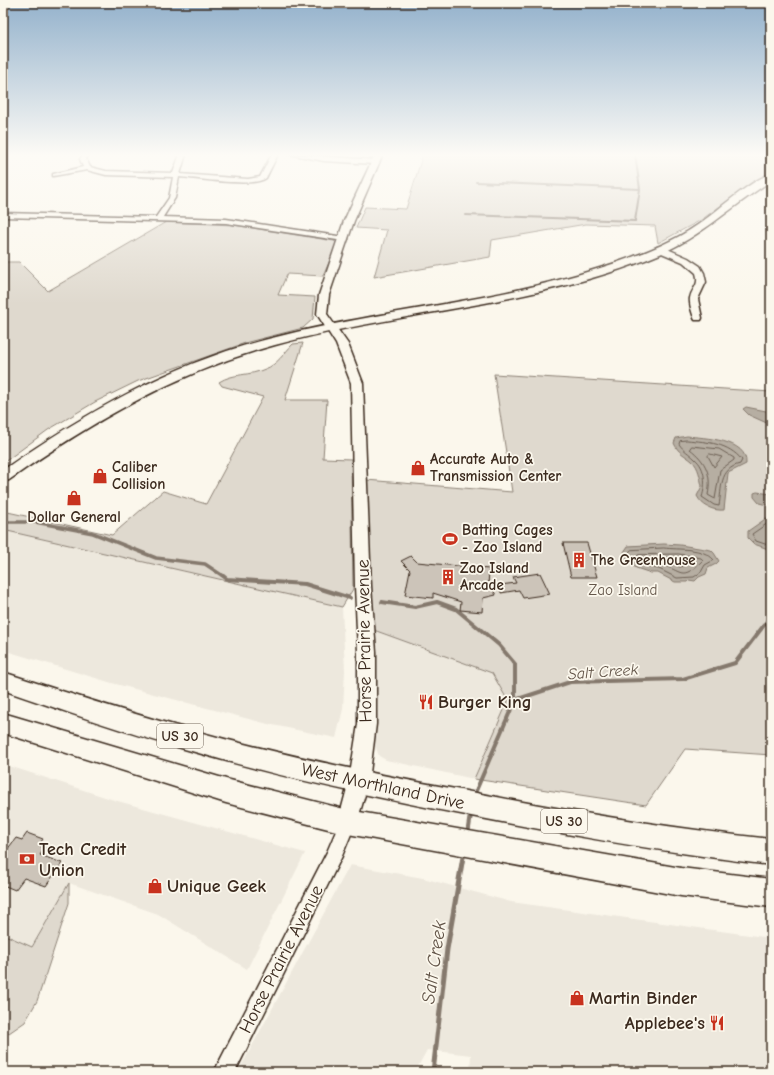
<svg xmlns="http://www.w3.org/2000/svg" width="774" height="1075" font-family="'Comic Neue',sans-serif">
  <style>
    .built { fill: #ede8dd }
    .green { fill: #dfd9ce; stroke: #8d8276 }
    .water { fill: #b6aea2; stroke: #85796d }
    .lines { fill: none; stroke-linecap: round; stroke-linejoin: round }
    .shore { stroke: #6c5f53; stroke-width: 1 }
    .stream-far3 { stroke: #85796d; stroke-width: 2 }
    .stream-far2 { stroke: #85796d; stroke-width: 3.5 }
    .stream-far1 { stroke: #85796d; stroke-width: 4 }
    .stream { stroke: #85796d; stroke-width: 5 }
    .building { fill: #ccc4b9; stroke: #3b2a1e }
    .minor-casing { stroke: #3b2a1e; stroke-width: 3 }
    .tertiary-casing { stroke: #3b2a1e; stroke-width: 3 }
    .secondary-casing { stroke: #3b2a1e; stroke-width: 3 }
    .trunk-casing { stroke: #3b2a1e; stroke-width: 3 }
    .minor { fill: #fbf7ec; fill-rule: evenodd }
    .tertiary { fill: #fbf7ec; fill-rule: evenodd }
    .secondary { fill: #fbf7ec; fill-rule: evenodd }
    .trunk { fill: #fbf7ec; fill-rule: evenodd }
    .labels { text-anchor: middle; stroke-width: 3.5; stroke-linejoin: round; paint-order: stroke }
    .shield { fill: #fbf7ec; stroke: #75685c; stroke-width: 1 }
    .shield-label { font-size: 14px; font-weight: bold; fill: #3b2a1e }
    .poi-label { font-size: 15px; font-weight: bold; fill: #3b2a1e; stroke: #fbf7ec; text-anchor: start }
    .park-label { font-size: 15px; fill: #64564a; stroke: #fbf7ec }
    .water-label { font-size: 16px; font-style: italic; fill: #605246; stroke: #fbf7ec }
    .near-street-label { font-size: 18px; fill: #3b2a1e; stroke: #fbf7ec }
    .near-poi-label { font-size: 18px; font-weight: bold; fill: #3b2a1e; stroke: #fbf7ec; text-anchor: start }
    .near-water-label { font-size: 19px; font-style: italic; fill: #605246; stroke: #fbf7ec }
  </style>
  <rect width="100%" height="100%" fill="#fbf7ec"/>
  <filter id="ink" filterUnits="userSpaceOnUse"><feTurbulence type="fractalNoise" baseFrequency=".025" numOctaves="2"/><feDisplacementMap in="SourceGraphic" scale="8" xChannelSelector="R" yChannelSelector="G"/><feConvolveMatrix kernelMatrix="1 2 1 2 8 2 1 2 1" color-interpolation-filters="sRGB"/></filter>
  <g filter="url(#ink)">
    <g class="built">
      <polygon points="3,530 342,607 345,671 343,709 336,738 268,724 112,683 3,650"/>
      <polygon points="371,629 493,673 509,701 474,779 386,760 379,756 374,743 378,710 376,669"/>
      <polygon points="3,764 114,800 305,853 247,969 158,914 69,883 32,947 3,934"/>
      <polygon points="350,865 423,878 511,902 771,938 771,1072 470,1072 471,1055 427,1050 415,1072 238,1072"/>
    </g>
    <g class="green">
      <polygon points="423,154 771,154 771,173 742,190 701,220 658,243 655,226 586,224 492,240 490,257 374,277 387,230 356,228 365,207 406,209"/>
      <polygon points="166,222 233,225 334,241 337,244 323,276 287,274 278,295 315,297 313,319 303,328 248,342 138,381 95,402 48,430 3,463 3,262 19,262 48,291"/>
      <path d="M303,343L285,400H327L323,458L351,459L353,589L342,607L3,530V511L112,535L163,491L206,504L263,397L222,386L219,382C233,373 250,376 265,369C277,365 284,353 293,344Z"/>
      <polygon points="494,374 771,392 771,755 685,749 646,805 474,779 508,701 492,673 371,629 366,480 512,492"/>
      <polygon points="69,883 69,903 37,1001 25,1022 9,1033 3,1034 3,934 32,947"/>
    </g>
    <g class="water">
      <polygon points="746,407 771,412 771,425 749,415 743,409"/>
      <path d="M687,436C704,438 748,439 746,464L728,473L724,510C713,511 702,506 697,496L702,486C700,478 699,467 692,461C685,455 678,453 674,443L676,438Z"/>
      <polygon points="757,492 771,494 771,506 759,503 754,497 754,493"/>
      <polygon points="771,515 771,550 754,544 748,538 748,531"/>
      <polygon points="664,544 680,545 711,550 714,553 719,561 716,564 708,568 706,574 699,577 695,581 689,580 687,582 675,582 658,573 651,573 636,568 627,561 624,552 628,546"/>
    </g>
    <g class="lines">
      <g class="shore">
        <path d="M687,440C708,442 728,443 742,460L740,464C719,469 722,488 719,506L714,505L702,497C706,485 706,468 695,459C689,453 684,451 679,444L680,441Z"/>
        <path d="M692,446L719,449L734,458V460L720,470L715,499L708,495C712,475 706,461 690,449Z"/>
        <polygon points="710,454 722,457 714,467 708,456"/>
        <polyline points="771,521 752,534 756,541 771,546"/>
        <path d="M664,548C679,550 703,547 714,560L705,565L701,572L694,577L677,578L659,569L637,564L631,559L629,552L631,550Z"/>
        <path d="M679,554L701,558L703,560C681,582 683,571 660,564C652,561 644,562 636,557L638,555Z"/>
        <polygon points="673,560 688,561 689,564 680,567 672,563"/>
      </g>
      <g class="stream-far3">
        <polyline points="476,182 640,189"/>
        <polyline points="466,215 635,221 640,189 635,154"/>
      </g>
      <polyline class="stream-far2" points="3,522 35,522 93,533 156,558 205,564 223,576"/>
      <g class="stream-far1">
        <polyline points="222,575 227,579 305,584 350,598"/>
        <polyline points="382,602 415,607 437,602 456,609 499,645 515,664 515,700"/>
        <polyline points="475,793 515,700 570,682 683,679 735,663 771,616"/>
      </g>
      <g class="stream">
        <polyline points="468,831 470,818"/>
        <polyline points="433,1072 447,949 463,857"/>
      </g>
    </g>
    <g class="building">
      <polygon points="563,543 587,543 597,577 571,577"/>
      <polygon points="411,556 417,562 489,569 488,587 491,587 496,595 483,598 482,612 460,610 461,602 433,593 433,598 405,595 410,570 401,561"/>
      <polygon points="540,573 550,594 523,598 519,590 501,593 500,585 516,583 513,577"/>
      <polygon points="27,833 43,839 39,845 45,848 40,855 62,863 46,886 24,878 15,890 3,885 3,855 16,838 22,840"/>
    </g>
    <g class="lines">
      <g class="minor-casing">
        <g id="minor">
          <path d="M83,154H89L86,159L90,167L106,171L173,173L180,154H186L180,174L248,179L260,177L272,154H278L266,178C253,188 198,178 179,177L175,198L163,217L226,219L344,237L348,239L344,241L226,223L3,217V213L156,217L169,198L173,177L106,175L87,170L53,176V174L83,167L80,159Z"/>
          <polygon points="289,154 376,160 379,162 376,164 324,161"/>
          <path d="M657,247H663L688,258L700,266L704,273L706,282L698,299L702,318L701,320H695L694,318C692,312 689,304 690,298C692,287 700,287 696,273L683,262L657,251Z"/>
          <polygon points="348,815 354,817 356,822 342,856 235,1072 214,1072 327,852 342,817"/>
        </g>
      </g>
      <g class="tertiary-casing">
        <polygon id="tertiary" points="375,154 383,154 354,221 329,295 327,314 348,344 363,383 371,586 376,652 376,724 369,781 355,829 348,831 341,829 338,822 349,781 358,724 358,652 355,586 351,383 336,344 317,314 319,295 344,221"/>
      </g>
      <g class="secondary-casing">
        <path id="secondary" d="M771,174V181C733,205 702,236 660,254C537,306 402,310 275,345C177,372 91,422 9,480L3,482V470C85,413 171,364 268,339C377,310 492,303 600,268C634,257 669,245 699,224C719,210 749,181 771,174Z"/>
      </g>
      <g class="trunk-casing">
        <g id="trunk">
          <path d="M3,672C64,692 126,712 188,729C280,755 373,774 466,791C567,811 669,828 771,839V865C669,853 567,835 466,815C373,797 279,777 188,750C126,733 64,711 3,690Z"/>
          <polygon points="3,713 226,779 348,810 681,868 771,879 771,907 681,896 348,834 226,803 3,733"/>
        </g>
      </g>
      <use href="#minor" class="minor"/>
      <use href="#tertiary" class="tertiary"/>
      <use href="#secondary" class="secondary"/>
      <use href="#trunk" class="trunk"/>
    </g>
  </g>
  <linearGradient id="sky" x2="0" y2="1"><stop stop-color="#94b2cc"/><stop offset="0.51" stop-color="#fdfbf6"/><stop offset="1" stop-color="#fdfbf6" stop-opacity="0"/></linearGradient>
  <rect width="774" height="304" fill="url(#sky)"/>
  <defs>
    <g id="shop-bare" transform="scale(1.2)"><path d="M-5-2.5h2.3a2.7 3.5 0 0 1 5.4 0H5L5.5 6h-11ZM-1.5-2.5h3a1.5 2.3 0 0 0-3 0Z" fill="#c8321e" stroke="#fbf7ec" stroke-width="2.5" paint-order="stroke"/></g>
    <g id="stadium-bare" transform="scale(1.2)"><path d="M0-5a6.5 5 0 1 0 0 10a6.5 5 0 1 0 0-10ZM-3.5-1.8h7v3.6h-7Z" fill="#c8321e" stroke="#fbf7ec" stroke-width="2.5" paint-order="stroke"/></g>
    <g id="building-bare" transform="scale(1.2)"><path d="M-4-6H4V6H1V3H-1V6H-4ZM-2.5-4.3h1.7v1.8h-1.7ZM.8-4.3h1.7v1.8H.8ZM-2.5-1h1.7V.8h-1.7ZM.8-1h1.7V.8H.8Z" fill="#c8321e" stroke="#fbf7ec" stroke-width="2.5" paint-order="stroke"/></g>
    <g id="restaurant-bare" transform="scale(1.2)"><path d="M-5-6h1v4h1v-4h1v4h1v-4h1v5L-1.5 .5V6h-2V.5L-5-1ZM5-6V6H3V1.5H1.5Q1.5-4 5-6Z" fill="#c8321e" stroke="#fbf7ec" stroke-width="2.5" paint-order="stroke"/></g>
    <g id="bank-bare" transform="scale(1.2)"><path d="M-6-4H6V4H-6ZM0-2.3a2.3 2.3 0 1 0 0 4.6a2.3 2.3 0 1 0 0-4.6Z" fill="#c8321e" stroke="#fbf7ec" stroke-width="2.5" paint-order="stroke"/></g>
  </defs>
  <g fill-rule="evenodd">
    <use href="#shop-bare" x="418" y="468"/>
    <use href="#shop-bare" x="100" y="476"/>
    <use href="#shop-bare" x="74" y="498"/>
    <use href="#stadium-bare" x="450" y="539"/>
    <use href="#building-bare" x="579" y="560"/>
    <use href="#building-bare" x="448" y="577"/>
    <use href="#restaurant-bare" x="426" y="702"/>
    <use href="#bank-bare" x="27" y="859"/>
    <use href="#shop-bare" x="155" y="886"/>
    <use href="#shop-bare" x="577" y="998"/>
    <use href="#restaurant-bare" x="717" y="1023"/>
  </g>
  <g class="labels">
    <g class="shield">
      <rect x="157" y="724" width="46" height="24" rx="3"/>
      <rect x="541" y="809" width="46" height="24" rx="3"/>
    </g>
    <g class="shield-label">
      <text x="180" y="741">US 30</text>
      <text x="564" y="826">US 30</text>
    </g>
    <g class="poi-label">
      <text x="430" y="464">Accurate Auto &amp;<tspan x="430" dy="17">Transmission Center</tspan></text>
      <text x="112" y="472">Caliber<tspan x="112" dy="17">Collision</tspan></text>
      <text x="74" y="522" text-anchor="middle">Dollar General</text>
      <text x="462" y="535">Batting Cages<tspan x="462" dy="17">- Zao Island</tspan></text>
      <text x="591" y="565">The Greenhouse</text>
      <text x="460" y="573">Zao Island<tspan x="460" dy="17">Arcade</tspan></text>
    </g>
    <g class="park-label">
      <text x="623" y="595">Zao Island</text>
    </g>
    <g class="water-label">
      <text transform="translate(603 671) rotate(-4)" y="6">Salt Creek</text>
    </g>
    <g class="near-street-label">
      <text transform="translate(364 641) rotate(-91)" y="6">Horse Prairie Avenue</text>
      <text transform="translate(383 786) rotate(12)" y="6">West Morthland Drive</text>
      <text transform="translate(281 959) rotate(-63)" y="6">Horse Prairie Avenue</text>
    </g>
    <g class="near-poi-label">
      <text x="438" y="708">Burger King</text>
      <text x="39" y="855">Tech Credit<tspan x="39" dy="21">Union</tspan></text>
      <text x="167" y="892">Unique Geek</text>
      <text x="589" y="1004">Martin Binder</text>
      <text x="705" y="1029" text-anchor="end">Applebee's</text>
    </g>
    <g class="near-water-label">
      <text transform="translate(433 962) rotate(-82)" y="7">Salt Creek</text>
    </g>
  </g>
  <rect width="774" height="1075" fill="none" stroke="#fbf7ec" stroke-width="16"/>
  <rect x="8" y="8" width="758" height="1059" fill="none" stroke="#3b2a1e" stroke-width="1.5" filter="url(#ink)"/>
</svg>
